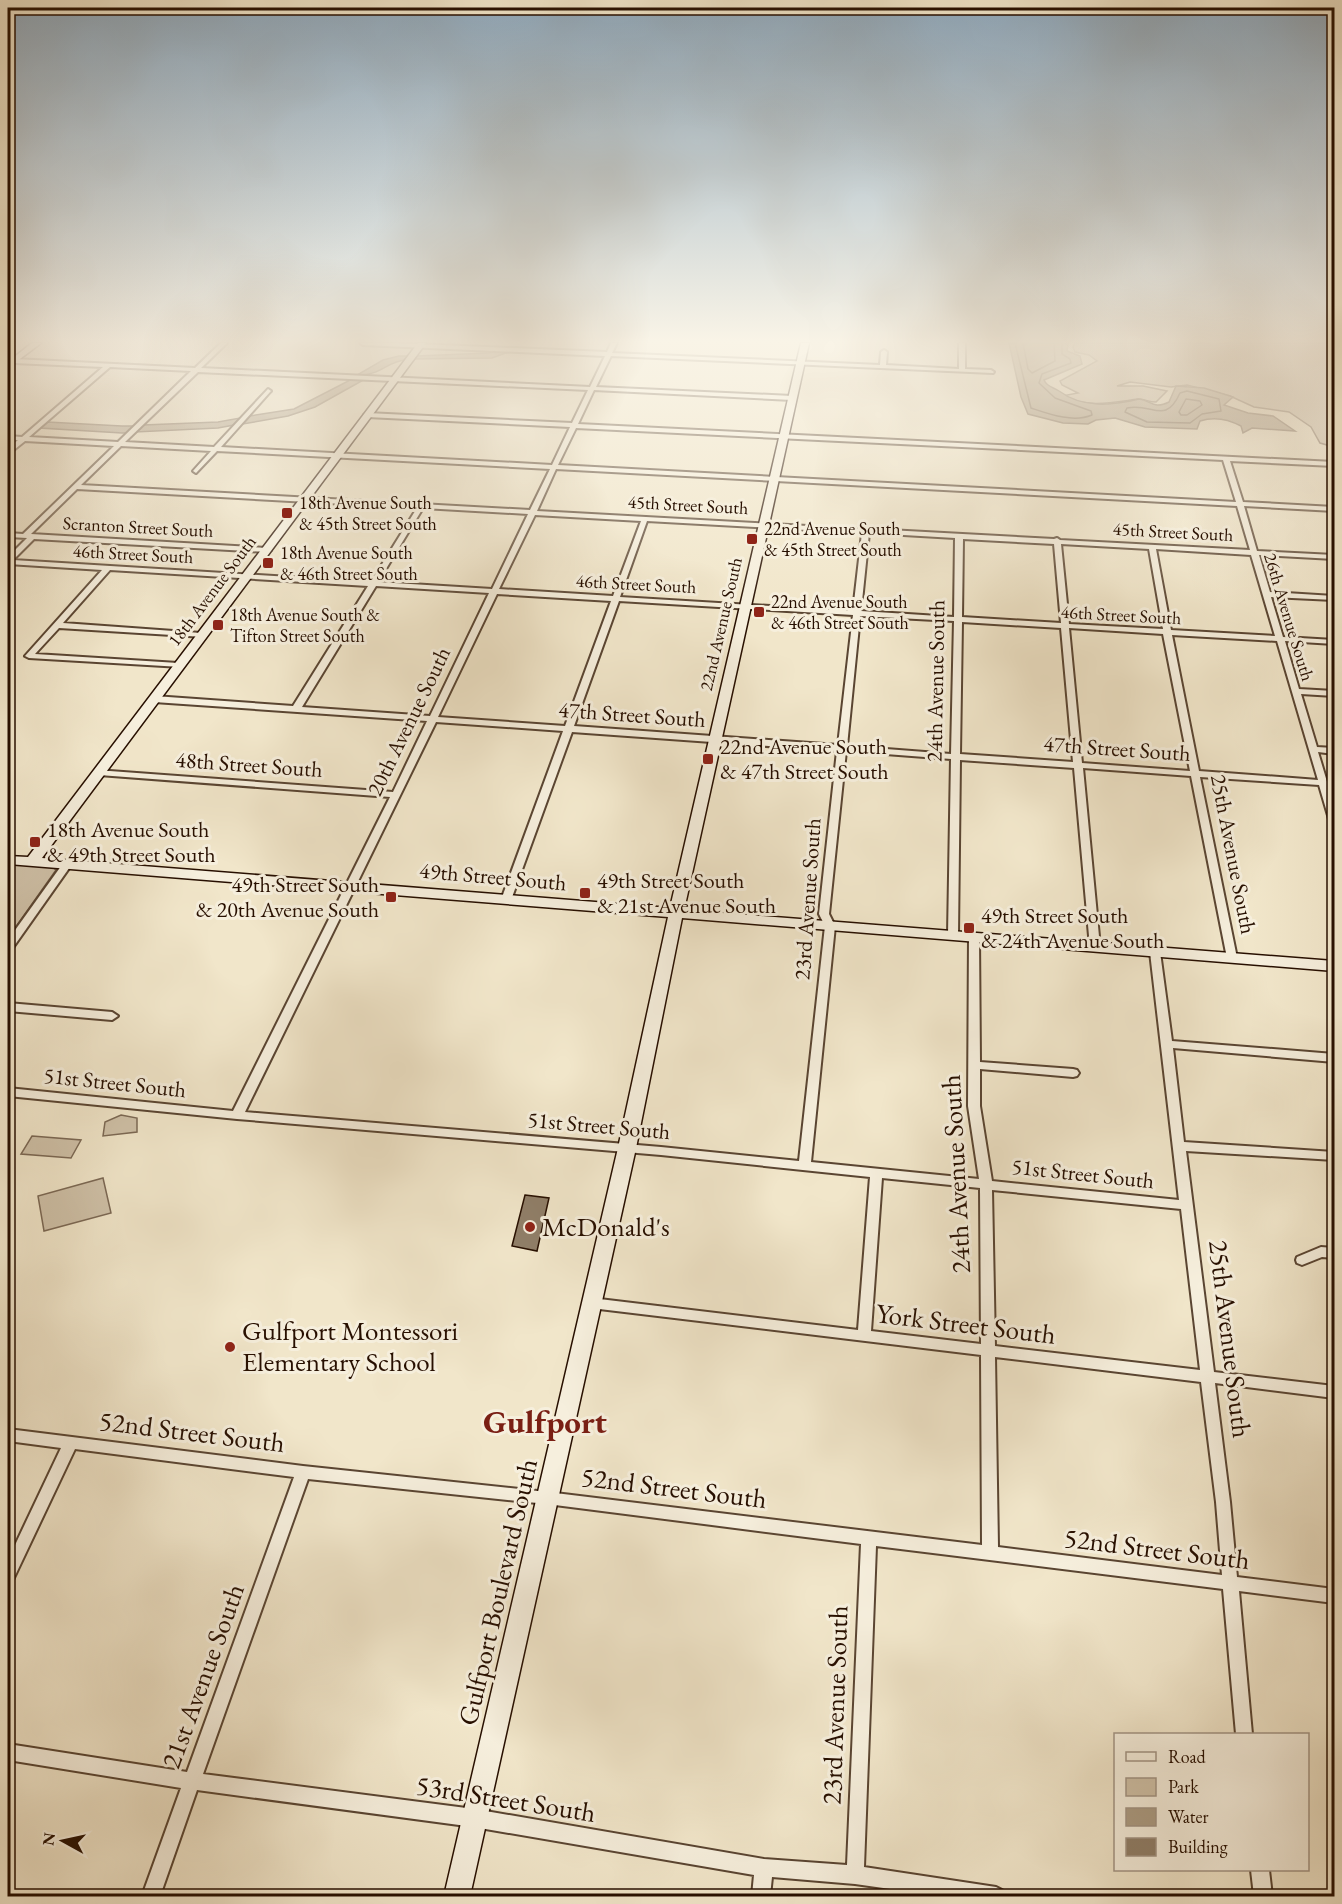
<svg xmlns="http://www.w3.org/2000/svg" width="1342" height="1904" font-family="'EB Garamond',serif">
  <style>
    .green { fill: #cfc1a8; stroke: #7b6854; stroke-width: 1.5 }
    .water { fill: #ac9d85; stroke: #776450; stroke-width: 1.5 }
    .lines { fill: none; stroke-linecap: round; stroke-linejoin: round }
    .shore { stroke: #6a5642; stroke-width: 1.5 }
    .building { fill: #907f69; stroke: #270f00; stroke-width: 1.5 }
    .street-casing { stroke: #5a4532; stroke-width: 4 }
    .secondary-casing { stroke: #270f00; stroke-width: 3 }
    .street { fill: #f6efdd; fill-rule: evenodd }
    .secondary { fill: #f6efdd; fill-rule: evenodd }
    .poi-dot { fill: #8f2418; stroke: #f6efdd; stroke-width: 2 }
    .labels { text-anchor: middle; stroke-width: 6; stroke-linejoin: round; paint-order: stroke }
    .far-poi-label { font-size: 18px; fill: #270f00; stroke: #f6efdd; text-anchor: start }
    .far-street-label { font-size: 18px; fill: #270f00; stroke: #f6efdd }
    .street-label { font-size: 22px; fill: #270f00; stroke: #f6efdd }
    .poi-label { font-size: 22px; fill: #270f00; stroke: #f6efdd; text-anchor: start }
    .near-street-label { font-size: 27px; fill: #270f00; stroke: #f6efdd }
    .near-poi-label { font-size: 27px; fill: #270f00; stroke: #f6efdd; text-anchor: start }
    .near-district-label { font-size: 33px; font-weight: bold; fill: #7a1f14; stroke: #f6efdd }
  </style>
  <rect width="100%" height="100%" fill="#f1e6ca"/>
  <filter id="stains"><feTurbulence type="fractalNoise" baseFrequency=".00333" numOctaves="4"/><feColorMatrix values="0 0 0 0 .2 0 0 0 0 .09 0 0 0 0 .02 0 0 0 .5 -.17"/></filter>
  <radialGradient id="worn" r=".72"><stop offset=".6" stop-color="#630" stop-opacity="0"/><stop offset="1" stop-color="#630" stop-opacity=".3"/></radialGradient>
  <g class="green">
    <path d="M1075,343H1334V447L1320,443L1311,427L1289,412L1254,407L1230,396L1187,385L1171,387L1130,382L1117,386H1143L1167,391L1156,402C1149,402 1144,399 1138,399C1109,403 1090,408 1062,396L1078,393L1062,385L1060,381L1097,361L1089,355L1075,352L1073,347Z"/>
    <polygon points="13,864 52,867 56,870 8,938 8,865"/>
    <polygon points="121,1115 137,1118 137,1132 103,1136 105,1122"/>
    <polygon points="32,1136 81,1140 71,1158 21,1154"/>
    <polygon points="103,1178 111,1213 44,1231 38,1196"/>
  </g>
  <g class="water">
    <path d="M1009,343H1068L1067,351L1080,356L1082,364L1044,380C1047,387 1053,387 1059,391C1082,408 1111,406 1139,399C1151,400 1153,410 1169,402L1176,386L1204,388L1230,396L1233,397L1224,405L1248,413L1273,416L1295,431L1252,428L1243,433L1241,426C1228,419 1215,416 1200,421L1197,429L1145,427L1115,418L1096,420L1088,424L1063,423L1028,414L1021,397Z"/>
    <polygon points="496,350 511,351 492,358 413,359 416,356 489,353"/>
    <path d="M399,356H408L405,360C386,362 380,376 357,375L383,360Z"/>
    <polygon points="354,378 367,378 315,407 288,416 243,424 250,416 294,409"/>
    <polygon points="240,418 234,425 218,428 136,432 143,425 218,422"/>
    <polygon points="47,422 122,426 135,426 128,433 122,433 40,428"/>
  </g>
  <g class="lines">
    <g class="shore">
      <path d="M1015,343L1031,408C1049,414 1073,423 1092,415L1091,411L1055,398L1039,383L1042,374L1071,363L1070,359L1062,354V343"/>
      <polyline points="1023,343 1028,369 1032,373 1055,361 1054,343"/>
      <path d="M1187,391L1219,399L1221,411L1202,414L1190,423L1147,422L1125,412L1127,408C1152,402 1165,426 1180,393Z"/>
      <polygon points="1186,399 1200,401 1202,405 1187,415 1181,415 1179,412"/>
    </g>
  </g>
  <polygon class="building" points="525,1195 549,1198 537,1251 512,1246"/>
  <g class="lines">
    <g class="street-casing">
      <g id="street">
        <path d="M221,343H227L201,368L590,387L605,356L363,345L360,343H394L607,352L611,343H617L612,353L880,365L881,352L884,350L887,352L886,365L959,369V343H965V369L991,370L994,372L993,373L611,356L596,387L792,396L795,398L792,400L594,390L578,424L1334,462V466L1230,461L1243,502L1334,507V511L1244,506L1257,551L1334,555V559L1259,555L1270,592L1334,596V600L1271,597L1283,637L1334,640V644L1285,641L1299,689L1334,691V696L1301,694L1317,747L1334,748V754L1318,752L1334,805V822L1329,819L1319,785L1200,777L1237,958L1236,960L1232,961L1227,958L1191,776L1083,768L1100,947L1095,950L1090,947L1074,768L960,760L958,935L953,938L948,935L951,759L846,751L829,914L835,926L811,1162L979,1179L968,1106L969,937L974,934L979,937L980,1062L1073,1069L1077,1070L1079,1073L1077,1076L1073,1077L980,1069V1106L992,1181L1179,1200L1150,952L1151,950H1159L1160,952L1172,1041L1334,1054V1062L1173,1048L1184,1142L1334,1152V1160L1186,1151L1214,1372L1334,1386V1398L1215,1383L1230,1502L1237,1577L1334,1589V1603L1239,1591L1252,1734H1236L1223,1589L876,1546L864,1867L996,1887L1002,1890L1005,1896H940L855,1884L772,1877L770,1896H752L754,1875L474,1827L197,1790L160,1896H142L181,1788L8,1760V1744L187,1772L294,1477L75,1449L13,1580L8,1582V1560L61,1448L8,1441V1429L303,1466L547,1492L982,1545L981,1355L591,1308L586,1307L584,1303L586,1299L591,1298L858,1330L870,1177L661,1155L237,1119L8,1096V1088L233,1111L390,797L99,775L94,772L96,770L393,792L427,721L154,702L150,699L154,696L293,706L368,586L110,570L63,623L201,633H204V637L59,628L35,654L178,663H181V667L29,658L25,656L102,570L8,564V557L27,538L8,537V533L23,534L114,446L25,441L10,453L8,454V449L18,440H8V436L22,437L103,367L14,363L11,361L14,359L195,368ZM110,367L191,371L118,442L29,437ZM198,372L588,390L572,423L367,413L364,415L367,417L570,427L552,465L221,447L270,392L271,391L268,389L214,447L125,442ZM576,428L1223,460L1236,502L558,465ZM121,446L211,451L193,471L196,473L217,451L550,469L530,510L81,485ZM556,469L1237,506L1250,550L1060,540L1057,538L1054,539L870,529L866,527L863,529L537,511ZM77,489L417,508L371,582L13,560L34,539L267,552L271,550L267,548L31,534ZM423,508L528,514L492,589L378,582ZM535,515L641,521L613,596L499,589ZM647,521L862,533L853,611L620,597ZM869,533L955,538L954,617L861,611ZM963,539L1054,544L1061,623L962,617ZM1061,544L1149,549L1163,629L1069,624ZM1156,549L1251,555L1275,636L1171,630ZM376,586L489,593L430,716L302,707ZM497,594L611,601L565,726L438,717ZM619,601L853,615L838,745L574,726ZM860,616L954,621L951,754L847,746ZM962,622L1061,628L1073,762L960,754ZM1069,628L1163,634L1190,771L1082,763ZM1172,635L1277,641L1318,780L1199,771ZM436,722L563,731L501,900L506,903L511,900L572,732L837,751L819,914L825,926L799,1161L661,1147L245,1112ZM882,1178L980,1188L981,1344L871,1331ZM992,1190L1181,1209L1200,1370L995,1346ZM995,1357L1201,1382L1216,1502L1222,1575L998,1547ZM308,1479L547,1504L861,1544L847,1865L764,1859L474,1809L203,1774Z"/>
        <polygon points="67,861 72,864 12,949 8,950 8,940 64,862"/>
        <polygon points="8,1003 112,1012 118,1016 112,1020 8,1011"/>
        <polygon points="1321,1247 1334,1248 1334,1258 1322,1257 1302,1265 1297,1263 1296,1260 1297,1257"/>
        <polygon points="1251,1870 1269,1870 1272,1896 1254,1896"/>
      </g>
    </g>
    <g class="secondary-casing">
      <g id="secondary">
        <polygon points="32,343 41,343 8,368 8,362"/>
        <polygon points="418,343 426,343 42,858 670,908 801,343 809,343 684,910 1334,961 1334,971 682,918 636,1148 470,1896 444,1896 618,1148 668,917 8,864 8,856 28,857"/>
      </g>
    </g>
    <use href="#street" class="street"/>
    <use href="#secondary" class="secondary"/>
  </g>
  <linearGradient id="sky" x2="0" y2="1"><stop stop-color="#90abc0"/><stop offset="0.56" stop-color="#f9f4e7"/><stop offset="1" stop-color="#f9f4e7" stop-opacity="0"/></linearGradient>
  <rect width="1342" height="609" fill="url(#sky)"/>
  <g class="poi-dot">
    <rect x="281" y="507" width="12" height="12" rx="3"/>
    <rect x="746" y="533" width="12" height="12" rx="3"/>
    <rect x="262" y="557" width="12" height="12" rx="3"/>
    <rect x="753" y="606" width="12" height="12" rx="3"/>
    <rect x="212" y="619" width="12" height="12" rx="3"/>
    <rect x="702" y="753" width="12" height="12" rx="3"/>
    <rect x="29" y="836" width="12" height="12" rx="3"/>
    <rect x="579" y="887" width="12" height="12" rx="3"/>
    <rect x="385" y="891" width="12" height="12" rx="3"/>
    <rect x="963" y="922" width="12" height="12" rx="3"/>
    <circle cx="530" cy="1227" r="6"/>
    <circle cx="230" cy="1347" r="6"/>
  </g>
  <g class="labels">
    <g class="far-poi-label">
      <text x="299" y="509">18th Avenue South<tspan x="299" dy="21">&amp; 45th Street South</tspan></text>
      <text x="764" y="535">22nd Avenue South<tspan x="764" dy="21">&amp; 45th Street South</tspan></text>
      <text x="280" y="559">18th Avenue South<tspan x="280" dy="21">&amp; 46th Street South</tspan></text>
      <text x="771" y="608">22nd Avenue South<tspan x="771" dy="21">&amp; 46th Street South</tspan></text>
      <text x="230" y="621">18th Avenue South &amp;<tspan x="230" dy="21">Tifton Street South</tspan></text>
    </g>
    <g class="far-street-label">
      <text transform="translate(688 505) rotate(3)" y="6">45th Street South</text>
      <text transform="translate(138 527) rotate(3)" y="6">Scranton Street South</text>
      <text transform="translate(1173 532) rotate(3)" y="6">45th Street South</text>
      <text transform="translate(133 554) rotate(3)" y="6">46th Street South</text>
      <text transform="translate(636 584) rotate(3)" y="6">46th Street South</text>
      <text transform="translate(212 591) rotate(-53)" y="6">18th Avenue South</text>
      <text transform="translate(1121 615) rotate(3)" y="6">46th Street South</text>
      <text transform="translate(1289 617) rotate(73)" y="6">26th Avenue South</text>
      <text transform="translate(721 624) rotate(-77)" y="6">22nd Avenue South</text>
    </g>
    <g class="street-label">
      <text transform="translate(935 681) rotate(-89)" y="8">24th Avenue South</text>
      <text transform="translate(632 714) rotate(4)" y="8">47th Street South</text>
      <text transform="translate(408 721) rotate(-64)" y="8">20th Avenue South</text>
      <text transform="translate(1117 748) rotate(4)" y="8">47th Street South</text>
      <text transform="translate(249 764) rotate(4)" y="8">48th Street South</text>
      <text transform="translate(1234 854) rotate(79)" y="8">25th Avenue South</text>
      <text transform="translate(493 876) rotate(5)" y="8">49th Street South</text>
      <text transform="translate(807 899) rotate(-86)" y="8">23rd Avenue South</text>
      <text transform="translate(115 1082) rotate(6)" y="8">51st Street South</text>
      <text transform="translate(599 1125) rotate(5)" y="8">51st Street South</text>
      <text transform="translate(1083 1173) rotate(6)" y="8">51st Street South</text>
    </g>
    <g class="poi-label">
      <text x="720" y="754">22nd Avenue South<tspan x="720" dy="25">&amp; 47th Street South</tspan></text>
      <text x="47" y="837">18th Avenue South<tspan x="47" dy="25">&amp; 49th Street South</tspan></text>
      <text x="597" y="888">49th Street South<tspan x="597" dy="25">&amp; 21st Avenue South</tspan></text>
      <text x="379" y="892" text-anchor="end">49th Street South<tspan x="379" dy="25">&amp; 20th Avenue South</tspan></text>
      <text x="981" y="923">49th Street South<tspan x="981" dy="25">&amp; 24th Avenue South</tspan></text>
    </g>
    <g class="near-street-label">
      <text transform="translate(956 1174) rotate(-93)" y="9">24th Avenue South</text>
      <text transform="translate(966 1324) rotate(7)" y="9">York Street South</text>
      <text transform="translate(1230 1339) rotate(83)" y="9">25th Avenue South</text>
      <text transform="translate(192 1432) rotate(7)" y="9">52nd Street South</text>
      <text transform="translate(674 1488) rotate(7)" y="9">52nd Street South</text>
      <text transform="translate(1157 1549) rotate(7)" y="9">52nd Street South</text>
      <text transform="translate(498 1592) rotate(-77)" y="9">Gulfport Boulevard South</text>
      <text transform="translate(203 1676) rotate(-70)" y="9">21st Avenue South</text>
      <text transform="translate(835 1705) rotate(-88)" y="9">23rd Avenue South</text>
      <text transform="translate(506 1799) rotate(9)" y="9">53rd Street South</text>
    </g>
    <g class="near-poi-label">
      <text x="542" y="1236">McDonald's</text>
      <text x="242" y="1340">Gulfport Montessori<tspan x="242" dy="31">Elementary School</tspan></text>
    </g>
    <g class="near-district-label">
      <text x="545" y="1433">Gulfport</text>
    </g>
  </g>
  <rect width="1342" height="1904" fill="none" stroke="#f1e6ca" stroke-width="30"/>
  <rect x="9" y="9" width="1324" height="1886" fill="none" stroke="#270f00" stroke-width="3"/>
  <rect x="15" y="15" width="1312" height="1874" fill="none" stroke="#270f00" stroke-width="1.5"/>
  <rect x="1114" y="1733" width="195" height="138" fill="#f6efdd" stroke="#a39585" stroke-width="1.5"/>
  <rect x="1126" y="1752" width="30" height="9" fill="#f6efdd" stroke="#a39585" stroke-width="1.5"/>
  <text x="1168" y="1763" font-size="18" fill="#270f00">Road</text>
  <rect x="1126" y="1778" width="30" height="18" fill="#cfc1a8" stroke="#a39585" stroke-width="1.5"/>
  <text x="1168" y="1793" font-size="18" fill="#270f00">Park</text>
  <rect x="1126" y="1808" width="30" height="18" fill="#ac9d85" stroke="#a39585" stroke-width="1.5"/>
  <text x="1168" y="1823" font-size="18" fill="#270f00">Water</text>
  <rect x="1126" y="1838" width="30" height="18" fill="#907f69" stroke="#a39585" stroke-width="1.5"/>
  <text x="1168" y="1853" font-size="18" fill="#270f00">Building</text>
  <g transform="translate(63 1841) rotate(278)" stroke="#f6efdd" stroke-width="4.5" paint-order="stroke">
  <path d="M0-4.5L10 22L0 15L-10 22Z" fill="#270f00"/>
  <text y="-9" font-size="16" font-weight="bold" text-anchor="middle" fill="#270f00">N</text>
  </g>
  <rect width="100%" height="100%" filter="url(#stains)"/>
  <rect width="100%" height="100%" fill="url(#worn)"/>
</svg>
